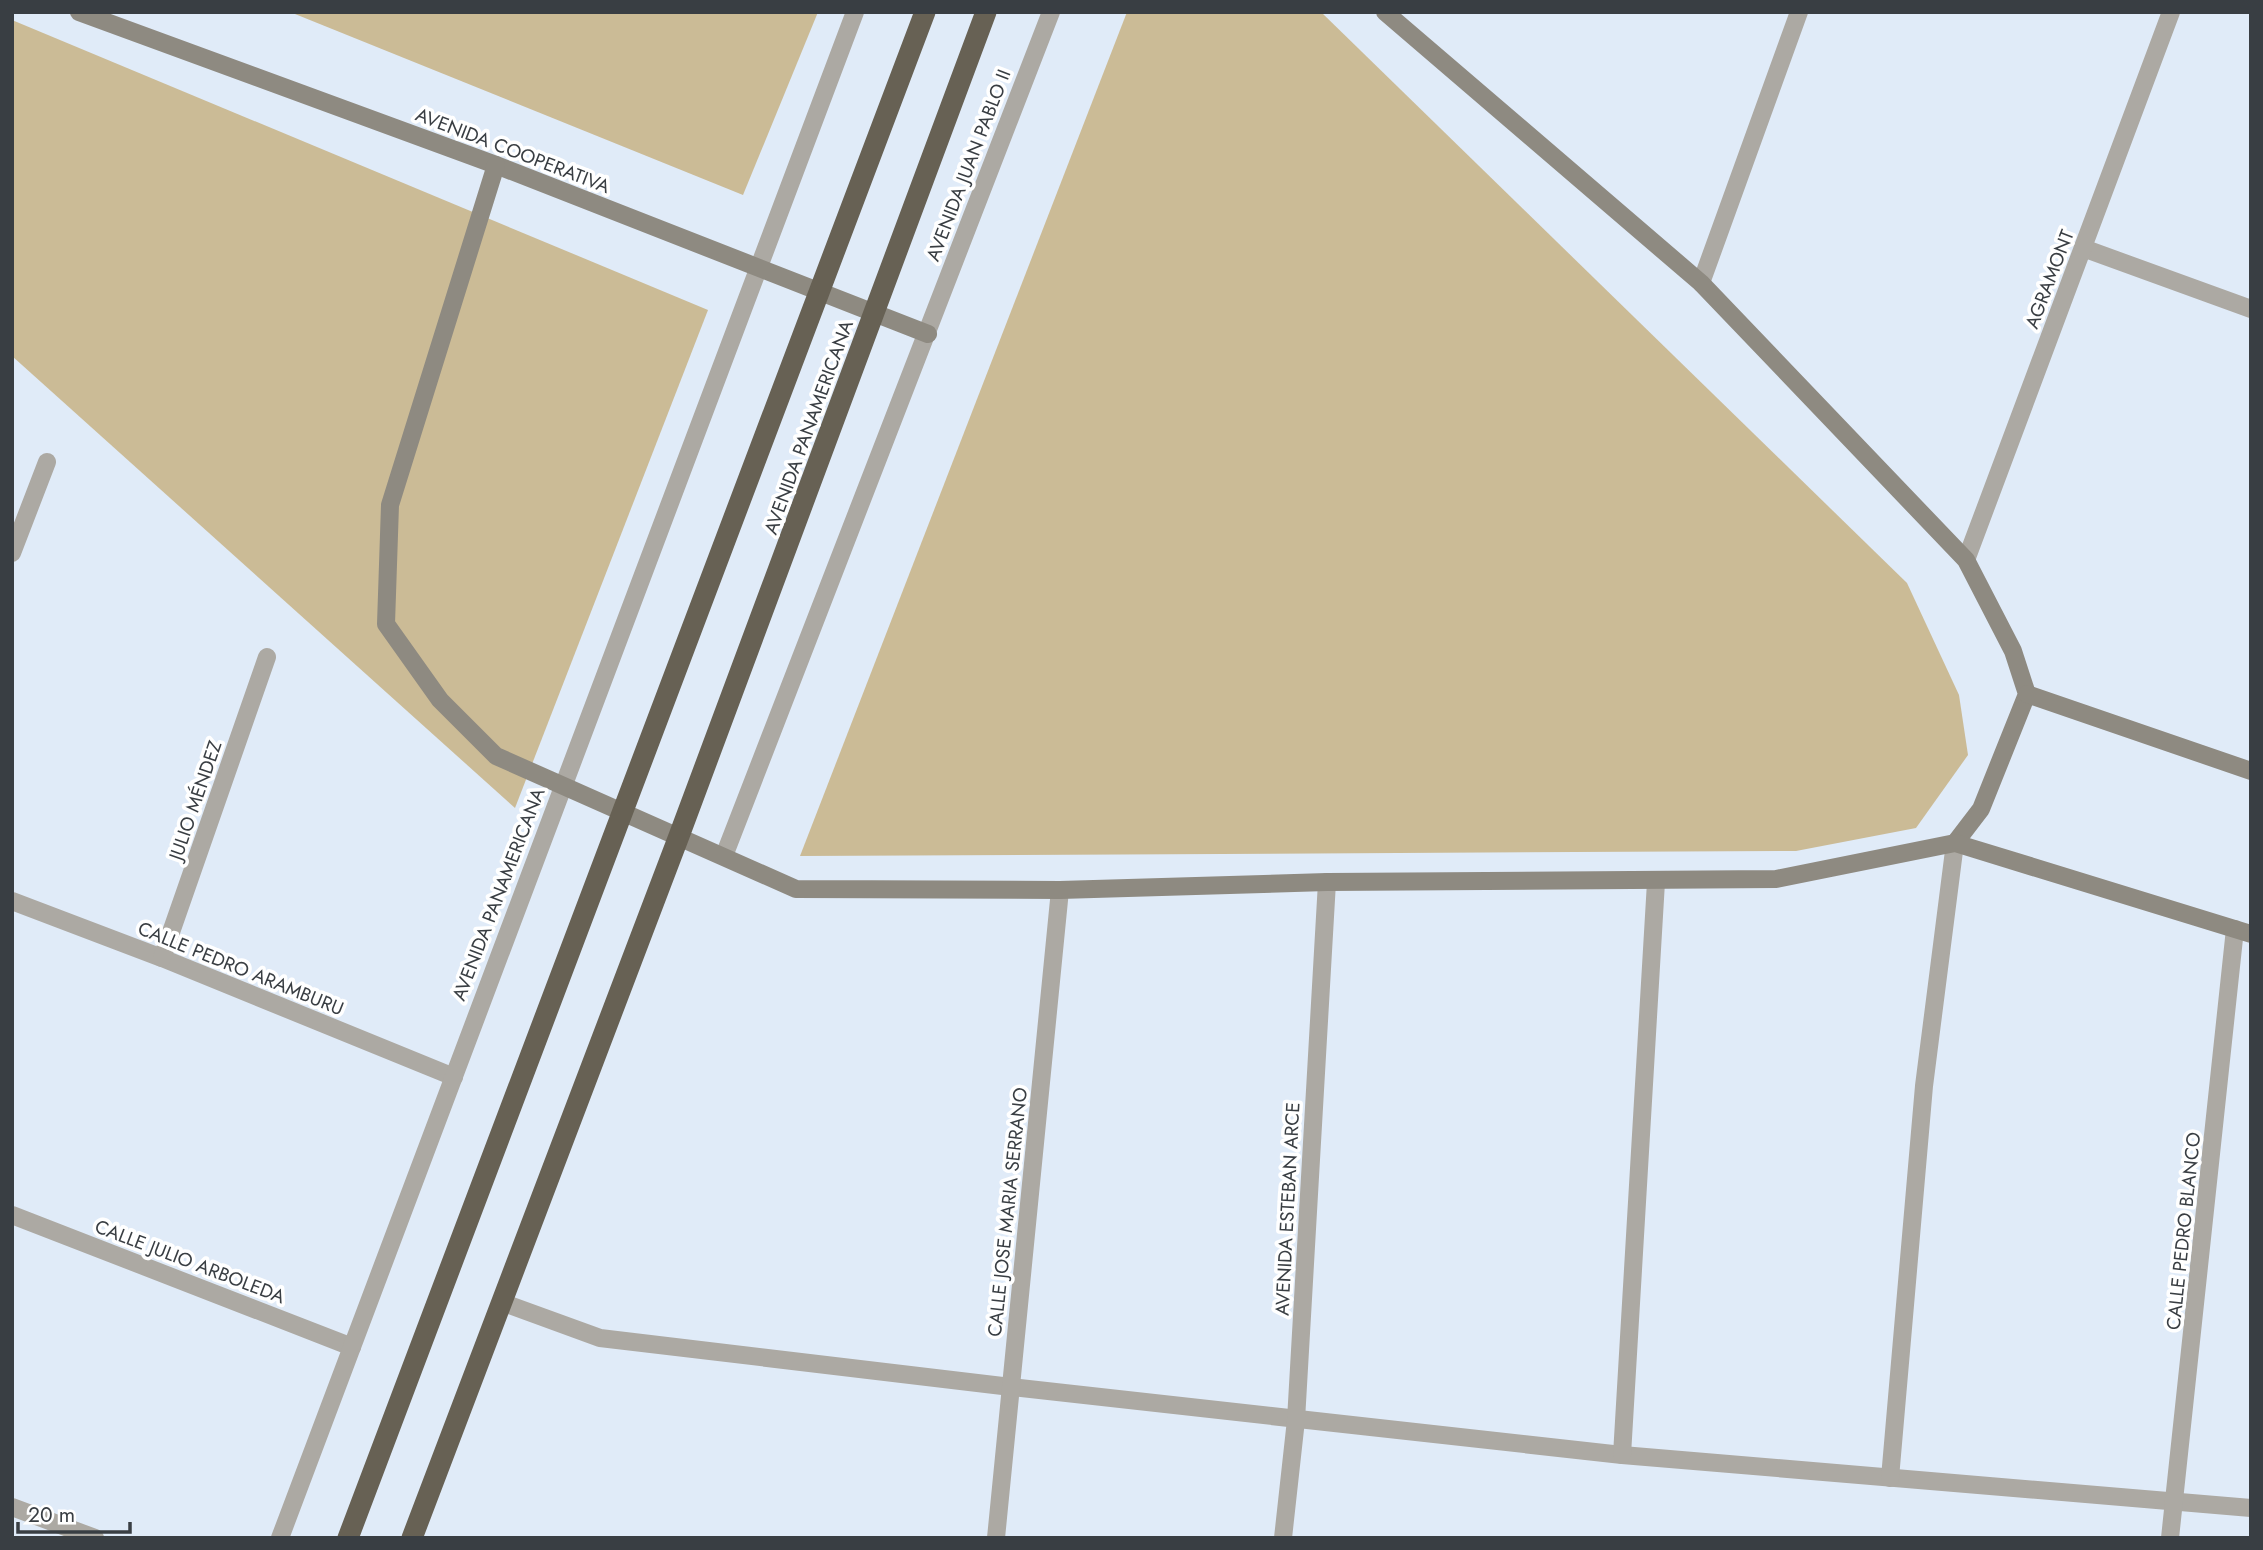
<svg xmlns="http://www.w3.org/2000/svg" width="2263" height="1550" font-family="Jost,sans-serif">
  <style>
    .green { fill: #cbbb96 }
    .lines { fill: none; stroke-linecap: round; stroke-linejoin: round }
    .street { stroke: #aca9a3; stroke-width: 18 }
    .secondary { stroke: #8e8a81; stroke-width: 18 }
    .highway { stroke: #676154; stroke-width: 21 }
    .labels { text-anchor: middle; stroke-width: 7; stroke-linejoin: round; paint-order: stroke }
    .street-label { font-size: 19px; fill: #393e43; stroke: #fff }
  </style>
  <rect width="100%" height="100%" fill="#e0ebf8"/>
  <g class="green">
    <polygon points="290,12 818,12 743,195"/>
    <polygon points="1127,12 1321,12 1907,583 1959,695 1968,755 1916,828 1796,851 800,856"/>
    <polygon points="12,20 708,310 515,808 12,356"/>
  </g>
  <g class="lines">
    <g class="street">
      <polyline points="2083,248 2251,309"/>
      <polyline points="1701,283 1799,12"/>
      <polyline points="12,553 47,462"/>
      <polyline points="1966,560 2171,12"/>
      <polyline points="724,856 1051,12"/>
      <polyline points="12,901 162,958 454,1077"/>
      <polyline points="162,958 267,657"/>
      <polyline points="12,1215 352,1347"/>
      <polyline points="501,1302 600,1338 1011,1387 1622,1455 2251,1508"/>
      <polyline points="1622,1455 1656,882"/>
      <polyline points="1890,1478 1924,1086 1955,843"/>
      <polyline points="12,1507 95,1538"/>
      <polyline points="280,1538 855,12"/>
      <polyline points="996,1538 1060,890"/>
      <polyline points="1283,1538 1296,1420 1327,882"/>
      <polyline points="2170,1538 2235,929"/>
    </g>
    <g class="secondary">
      <polyline points="79,12 496,165 928,334"/>
      <polyline points="1385,12 1701,283 1966,560 2013,651 2027,694 1981,809 1955,843"/>
      <polyline points="496,165 390,505 386,624 440,700 496,756 796,889 1060,890 1327,882 1776,879 1955,843 2251,934"/>
      <polyline points="2027,694 2251,771"/>
    </g>
    <g class="highway">
      <polyline points="348,1538 925,12"/>
      <polyline points="412,1538 679,836 986,12"/>
    </g>
  </g>
  <g class="labels">
    <g class="street-label">
      <text transform="translate(513 150) rotate(21)" y="7">AVENIDA COOPERATIVA</text>
      <text transform="translate(968 165) rotate(-69)" y="7">AVENIDA JUAN PABLO II</text>
      <text transform="translate(2049 279) rotate(-69)" y="7">AGRAMONT</text>
      <text transform="translate(808 427) rotate(-70)" y="7">AVENIDA PANAMERICANA</text>
      <text transform="translate(195 800) rotate(-71)" y="7">JULIO MÉNDEZ</text>
      <text transform="translate(498 894) rotate(-69)" y="7">AVENIDA PANAMERICANA</text>
      <text transform="translate(241 968) rotate(22)" y="7">CALLE PEDRO ARAMBURU</text>
      <text transform="translate(1287 1209) rotate(-87)" y="7">AVENIDA ESTEBAN ARCE</text>
      <text transform="translate(1007 1212) rotate(-84)" y="7">CALLE JOSE MARIA SERRANO</text>
      <text transform="translate(2183 1231) rotate(-84)" y="7">CALLE PEDRO BLANCO</text>
      <text transform="translate(190 1261) rotate(21)" y="7">CALLE JULIO ARBOLEDA</text>
    </g>
  </g>
  <rect width="2263" height="1550" fill="none" stroke="#393e43" stroke-width="28"/>
  <path d="M18 1522v10h112v-10" fill="none" stroke="#393e43" stroke-width="3.5"/>
  <text x="28" y="1522" font-size="21" fill="#393e43" stroke="#ffffff" stroke-width="5" paint-order="stroke">20 m</text>
</svg>
